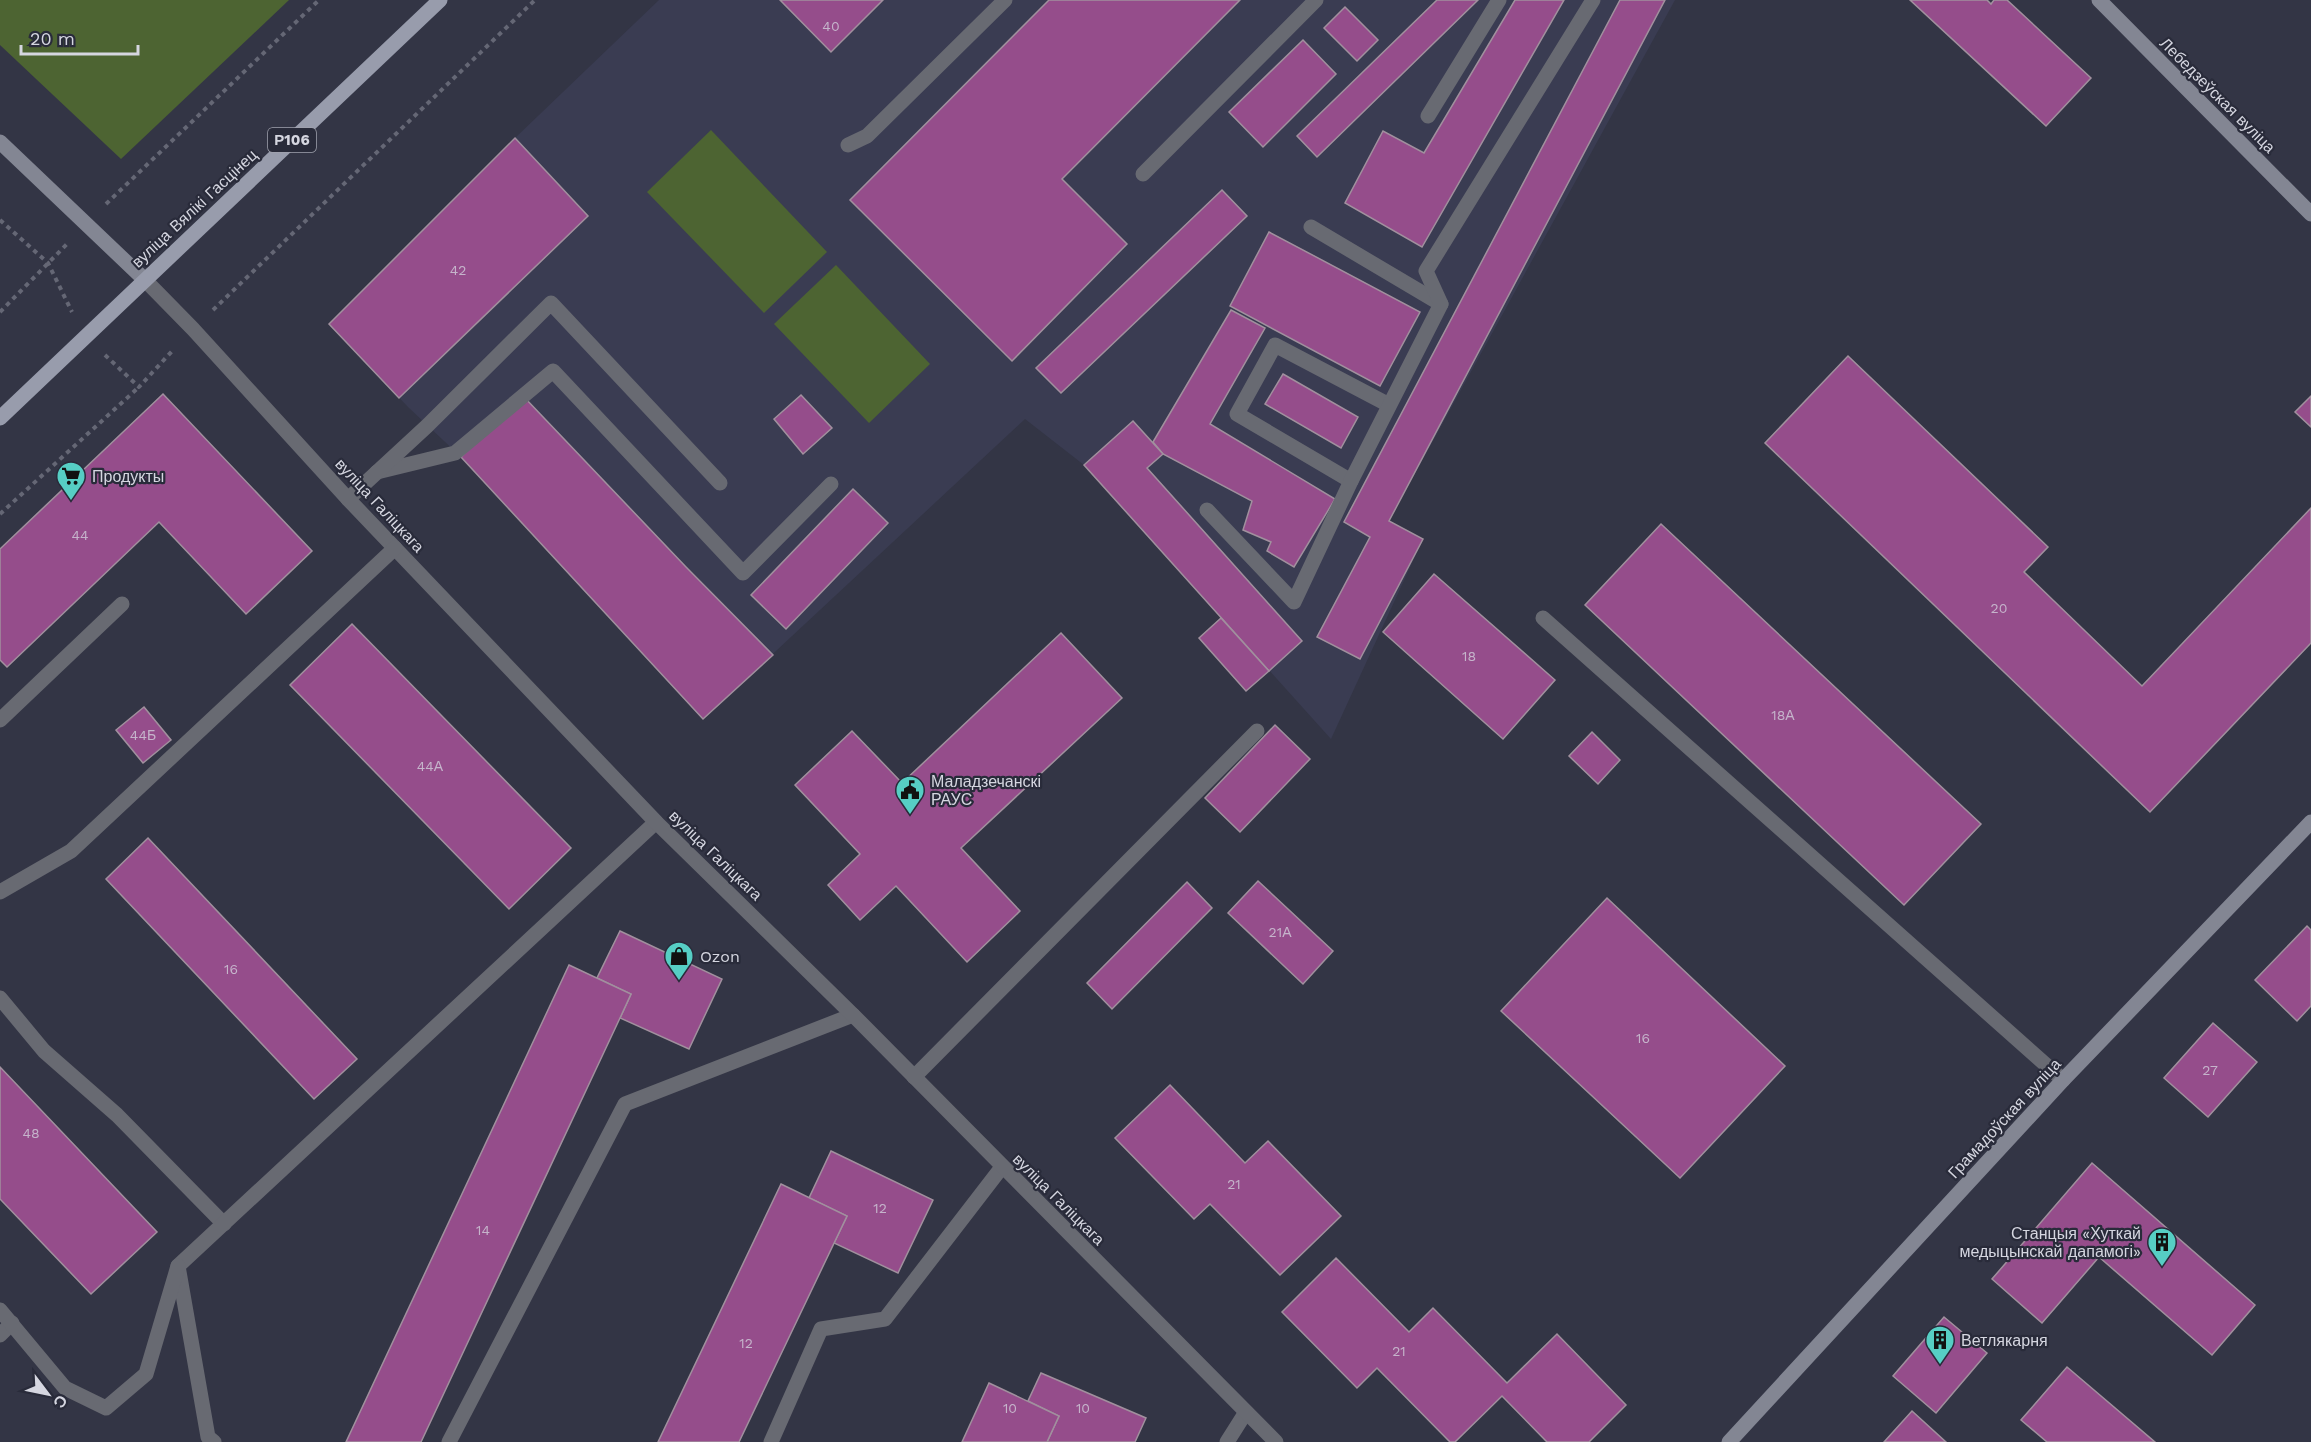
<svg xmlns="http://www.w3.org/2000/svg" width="2311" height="1442" font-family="'Work Sans',sans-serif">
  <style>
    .built { fill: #3a3c52 }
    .green { fill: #4d6432 }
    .building { fill: #954d8b; stroke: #a1909e; stroke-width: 1.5 }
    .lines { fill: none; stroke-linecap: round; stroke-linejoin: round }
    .path { stroke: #656775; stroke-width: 4; stroke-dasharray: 4.5 4.5; stroke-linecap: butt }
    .lane { stroke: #686a72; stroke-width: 15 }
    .street { stroke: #686a72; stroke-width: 15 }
    .secondary { stroke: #838693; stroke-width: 15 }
    .primary { stroke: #989cac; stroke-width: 15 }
    .labels { text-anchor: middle; stroke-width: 4.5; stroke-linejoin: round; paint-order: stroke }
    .number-label { font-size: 14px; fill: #c5b4cb }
    .shield { fill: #292b3a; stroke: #a1a3ae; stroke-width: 1.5 }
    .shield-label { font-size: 15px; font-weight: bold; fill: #d5d6e0 }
    .street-label { font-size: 16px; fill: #d5d6e0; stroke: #292b3a }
    .poi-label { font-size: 16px; fill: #d5d6e0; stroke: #292b3a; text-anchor: start }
  </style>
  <rect width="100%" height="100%" fill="#333545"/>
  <polygon class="built" points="659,0 1675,0 1389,521 1423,539 1331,739 1084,465 1025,419 703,719 461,457 408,407 329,324 515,138"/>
  <g class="green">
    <polygon points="0,0 289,0 121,159 0,45"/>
    <polygon points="711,130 827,252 764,313 647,192"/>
    <polygon points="836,265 930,364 869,423 774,324"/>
  </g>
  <g class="building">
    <polygon points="780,0 883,0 831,52"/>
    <polygon points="1049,0 1240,0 1062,179 1127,244 1012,361 850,200"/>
    <polygon points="1437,0 1478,0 1317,157 1297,136"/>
    <polygon points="1515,0 1564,0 1422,247 1345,203 1383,131 1424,153"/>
    <polygon points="1620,0 1665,0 1389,521 1423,539 1360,659 1317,637 1370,537 1344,522"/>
    <polygon points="1910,0 1987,0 1991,4 1994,0 2007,0 2091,78 2046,126"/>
    <polygon points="1345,7 1378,40 1357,61 1324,28"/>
    <polygon points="1303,40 1336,74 1263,147 1229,112"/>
    <polygon points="515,138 588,216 399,398 329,324"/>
    <polygon points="1222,190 1247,216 1061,393 1036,368"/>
    <polygon points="1269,232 1420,312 1380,386 1230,306"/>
    <polygon points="1231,310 1265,328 1210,424 1335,499 1294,567 1267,551 1271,542 1243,530 1252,501 1163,454 1153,442"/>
    <polygon points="1848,356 2048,547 2024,572 2142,686 2311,508 2311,643 2150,812 1765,443"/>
    <polygon points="1283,374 1358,417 1341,448 1265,404"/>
    <polygon points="163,394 312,551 246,614 159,522 7,667 0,660 0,549"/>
    <polygon points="801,395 832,428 803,454 774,419"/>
    <polygon points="2311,396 2311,427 2295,412"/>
    <polygon points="524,397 686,567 773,655 703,719 461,457"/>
    <polygon points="1133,421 1163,454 1147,468 1302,641 1269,671 1084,465"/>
    <polygon points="853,489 888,523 786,629 751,595"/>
    <polygon points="1661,524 1981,824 1904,905 1585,605"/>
    <polygon points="1434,574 1555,680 1503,739 1383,632"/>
    <polygon points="1221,618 1269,671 1246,691 1199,638"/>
    <polygon points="352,624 571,848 509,909 290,685"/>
    <polygon points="1061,633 1122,698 961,848 1020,911 967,962 896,886 860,920 828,885 860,854 795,785 852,731 902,783"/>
    <polygon points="144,707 171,740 143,763 116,730"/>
    <polygon points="1275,725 1310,759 1240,832 1205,798"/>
    <polygon points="1592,732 1620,760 1598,784 1569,756"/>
    <polygon points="148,838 357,1059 314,1099 106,879"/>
    <polygon points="1258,881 1333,951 1303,984 1228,913"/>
    <polygon points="1187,882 1212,908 1112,1009 1087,983"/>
    <polygon points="1607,898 1785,1066 1680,1178 1501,1011"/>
    <polygon points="2307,926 2311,930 2311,1006 2297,1021 2255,980"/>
    <polygon points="620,931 722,979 689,1049 620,1018 631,994 597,978"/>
    <polygon points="569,965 631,994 620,1018 421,1442 346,1442"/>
    <polygon points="2213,1023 2257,1062 2208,1117 2164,1078"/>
    <polygon points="0,1067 157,1232 91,1294 0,1199"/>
    <polygon points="1170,1085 1245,1163 1268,1141 1341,1216 1280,1275 1210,1204 1194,1219 1115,1138"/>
    <polygon points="831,1151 933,1200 898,1273 834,1243 847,1216 809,1198"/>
    <polygon points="2092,1163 2255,1305 2212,1355 2099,1257 2042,1323 1992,1279"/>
    <polygon points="781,1184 847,1216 739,1442 658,1442"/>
    <polygon points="1336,1258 1409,1332 1433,1308 1507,1383 1557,1334 1626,1405 1589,1442 1547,1442 1502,1396 1455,1442 1450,1442 1377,1368 1357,1388 1282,1312"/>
    <polygon points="1944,1317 1987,1353 1936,1413 1893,1376"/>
    <polygon points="2067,1367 2155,1442 2047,1442 2021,1420"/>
    <polygon points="1041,1373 1146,1418 1135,1442 1047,1442 1059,1416 1028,1401"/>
    <polygon points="989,1383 1059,1416 1047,1442 962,1442"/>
    <polygon points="1912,1411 1946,1442 1884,1442"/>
  </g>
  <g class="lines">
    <g class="path">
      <polyline points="106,204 319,0"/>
      <polyline points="0,220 48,263 72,312"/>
      <polyline points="213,310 535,0"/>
      <polyline points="0,312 67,244"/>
      <polyline points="105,355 139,387 174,349"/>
      <polyline points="0,514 139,387"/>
    </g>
    <g class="lane">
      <polyline points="1428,116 1499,0"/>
      <polyline points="848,145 867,136 1005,0"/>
      <polyline points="1143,174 1316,0"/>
      <polyline points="1311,227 1441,304"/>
      <polyline points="377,472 455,453 553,371 743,573 831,484"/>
      <polyline points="1351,481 1237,414 1275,345 1389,405"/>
      <polyline points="348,499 427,426 551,303 720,483"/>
      <polyline points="1207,510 1294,602 1351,481 1441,304 1426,271 1593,0"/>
      <polyline points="1543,618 2063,1080"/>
      <polyline points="0,720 122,604"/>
      <polyline points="0,998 44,1051 117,1115 224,1224"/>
      <polyline points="914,1077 1257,731"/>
      <polyline points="0,1335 12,1323"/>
      <polyline points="214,1442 208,1437 178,1266 656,822"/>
      <polyline points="449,1442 625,1104 853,1015"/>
      <polyline points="771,1442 821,1329 885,1319 1002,1167"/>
      <polyline points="1227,1442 1246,1412"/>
    </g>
    <g class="street">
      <polyline points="145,280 193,329 348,499 656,822 853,1015 1276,1442"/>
      <polyline points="0,892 71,851 395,548"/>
      <polyline points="0,1310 65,1388 106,1408 146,1374 178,1266"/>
    </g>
    <g class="secondary">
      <polyline points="2099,0 2311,214"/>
      <polyline points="0,142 145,280"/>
      <polyline points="1729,1442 2063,1080 2311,822"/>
    </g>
    <polyline class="primary" points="0,418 440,0"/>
  </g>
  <defs>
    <g id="supermarket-pin" transform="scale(1.5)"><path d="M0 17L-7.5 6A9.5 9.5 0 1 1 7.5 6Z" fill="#56cec4" stroke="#292b3a"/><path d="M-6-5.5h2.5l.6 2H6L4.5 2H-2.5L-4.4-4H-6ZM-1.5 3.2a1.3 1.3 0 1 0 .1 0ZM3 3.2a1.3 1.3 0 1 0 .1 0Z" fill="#111"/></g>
    <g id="civic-pin" transform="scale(1.5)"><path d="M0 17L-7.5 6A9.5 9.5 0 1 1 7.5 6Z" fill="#56cec4" stroke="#292b3a"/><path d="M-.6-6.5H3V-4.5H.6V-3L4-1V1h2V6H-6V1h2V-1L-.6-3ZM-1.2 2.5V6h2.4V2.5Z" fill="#111"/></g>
    <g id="shop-pin" transform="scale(1.5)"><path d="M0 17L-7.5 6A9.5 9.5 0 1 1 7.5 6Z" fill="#56cec4" stroke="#292b3a"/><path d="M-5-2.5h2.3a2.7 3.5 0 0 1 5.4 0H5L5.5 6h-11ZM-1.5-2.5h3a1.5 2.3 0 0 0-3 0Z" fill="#111"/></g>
    <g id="building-pin" transform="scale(1.5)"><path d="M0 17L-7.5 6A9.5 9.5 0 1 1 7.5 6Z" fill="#56cec4" stroke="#292b3a"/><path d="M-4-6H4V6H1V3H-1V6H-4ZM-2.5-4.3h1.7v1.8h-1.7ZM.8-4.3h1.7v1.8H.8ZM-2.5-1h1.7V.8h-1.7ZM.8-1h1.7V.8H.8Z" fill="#111"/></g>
  </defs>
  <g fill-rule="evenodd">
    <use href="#supermarket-pin" x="71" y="476"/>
    <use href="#civic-pin" x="910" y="790"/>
    <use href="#shop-pin" x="679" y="956"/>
    <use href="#building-pin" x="2162" y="1242"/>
    <use href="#building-pin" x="1940" y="1340"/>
  </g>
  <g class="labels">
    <g class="number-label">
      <text x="831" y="31">40</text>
      <text x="458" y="275">42</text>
      <text x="80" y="540">44</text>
      <text x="1999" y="613">20</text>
      <text x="1469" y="661">18</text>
      <text x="1783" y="720">18А</text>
      <text x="143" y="740">44Б</text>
      <text x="430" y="771">44А</text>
      <text x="1280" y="937">21А</text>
      <text x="231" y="974">16</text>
      <text x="1643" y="1043">16</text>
      <text x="2210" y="1075">27</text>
      <text x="31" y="1138">48</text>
      <text x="1234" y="1189">21</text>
      <text x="880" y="1213">12</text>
      <text x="483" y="1235">14</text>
      <text x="746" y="1348">12</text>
      <text x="1399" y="1356">21</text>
      <text x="1010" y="1413">10</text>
      <text x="1083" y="1413">10</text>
    </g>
    <rect class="shield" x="268" y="128" width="48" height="24" rx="4.5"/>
    <g class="shield-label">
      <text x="292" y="145">Р106</text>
    </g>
    <g class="street-label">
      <text transform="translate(2218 95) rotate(45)" y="6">Лебедзеўская вуліца</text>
      <text transform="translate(194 208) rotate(-43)" y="6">вуліца Вялікі Гасцінец</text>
      <text transform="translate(380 505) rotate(47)" y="6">вуліца Галіцкага</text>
      <text transform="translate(716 855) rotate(44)" y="6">вуліца Галіцкага</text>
      <text transform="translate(2004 1118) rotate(-47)" y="6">Грамадоўская вуліца</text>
      <text transform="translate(1059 1199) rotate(45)" y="6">вуліца Галіцкага</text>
    </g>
    <g class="poi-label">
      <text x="92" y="482">Продукты</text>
      <text x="931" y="787">Маладзечанскі<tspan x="931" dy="18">РАУС</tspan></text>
      <text x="700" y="962">Ozon</text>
      <text x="2141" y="1239" text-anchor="end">Станцыя «Хуткай<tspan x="2141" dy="18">медыцынскай дапамогі»</tspan></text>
      <text x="1961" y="1346">Ветлякарня</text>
    </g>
  </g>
  <g transform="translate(48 1394) rotate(122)" stroke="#292b3a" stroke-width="4.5" paint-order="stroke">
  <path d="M0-4.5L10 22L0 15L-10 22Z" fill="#d5d6e0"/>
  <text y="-9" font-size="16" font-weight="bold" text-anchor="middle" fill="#d5d6e0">С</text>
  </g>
  <path d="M21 45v9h117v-9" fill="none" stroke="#d5d6e0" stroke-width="3"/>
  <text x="30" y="45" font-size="18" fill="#d5d6e0" stroke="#292b3a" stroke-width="4.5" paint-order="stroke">20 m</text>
</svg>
